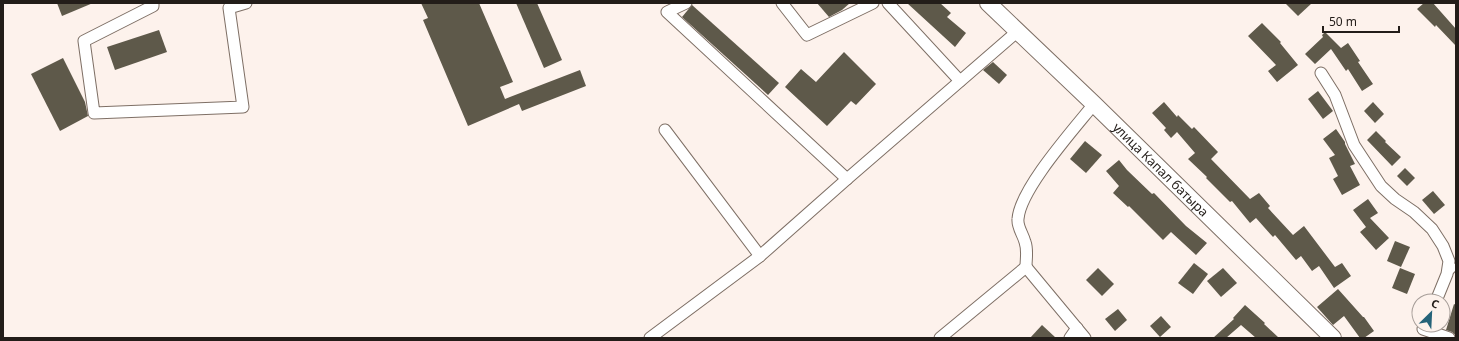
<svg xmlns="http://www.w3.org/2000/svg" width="1459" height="341" font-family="'Noto Sans',sans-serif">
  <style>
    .building { fill: #5e594a }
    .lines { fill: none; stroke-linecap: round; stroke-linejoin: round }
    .lane-casing { stroke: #7e6f65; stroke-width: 8 }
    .street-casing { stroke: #7e6f65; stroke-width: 13 }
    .secondary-casing { stroke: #7e6f65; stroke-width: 18 }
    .lane { stroke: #fff; stroke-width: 5.5 }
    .street { stroke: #fff; stroke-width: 11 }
    .secondary { stroke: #fff; stroke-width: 16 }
    .labels { text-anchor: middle; stroke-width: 4; stroke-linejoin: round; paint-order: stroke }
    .street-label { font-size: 13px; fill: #231d19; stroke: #fdf2ec }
  </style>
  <rect width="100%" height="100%" fill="#fdf2ec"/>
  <g class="building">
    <polygon points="57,3 93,3 62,16"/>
    <polygon points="421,3 479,3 513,82 500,87 505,99 580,70 586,86 522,111 519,104 468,126 423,20 428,18"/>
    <polygon points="516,3 537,3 562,60 544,68"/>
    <polygon points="817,3 850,3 842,10 829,17"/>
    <polygon points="907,3 940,3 951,13 947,17 966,33 955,47"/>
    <polygon points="1285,3 1312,3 1298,16"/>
    <polygon points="1424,3 1433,3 1456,29 1456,46 1436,25 1435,27 1417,9"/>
    <polygon points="692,5 779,83 768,95 682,17"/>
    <polygon points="1262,23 1281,42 1280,43 1298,65 1277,82 1268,71 1276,65 1248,36"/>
    <polygon points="159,30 167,52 115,70 107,47"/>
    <polygon points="1325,32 1341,48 1348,43 1360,61 1358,62 1373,84 1362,91 1348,69 1346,71 1331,49 1315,64 1305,54 1323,37 1322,35"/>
    <polygon points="844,52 876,84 856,105 851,101 827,126 785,87 801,69 816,82"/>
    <polygon points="63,58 85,102 88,116 60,131 31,74"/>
    <polygon points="993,62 1007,75 999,84 983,70"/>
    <polygon points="1318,91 1333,111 1323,119 1308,99"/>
    <polygon points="1164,102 1177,117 1178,115 1192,129 1194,127 1218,152 1211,159 1250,199 1259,193 1270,206 1268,208 1293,235 1304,226 1335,267 1342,263 1351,276 1334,288 1319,266 1312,271 1301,256 1296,260 1275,235 1273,237 1256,218 1250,223 1232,201 1230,202 1206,178 1207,177 1188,159 1195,153 1177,132 1171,138 1164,130 1166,128 1152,113"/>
    <polygon points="1373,102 1384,114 1375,123 1364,111"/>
    <polygon points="1336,129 1345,142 1345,144 1355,164 1350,166 1360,185 1342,195 1333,179 1338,176 1329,158 1335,155 1323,139"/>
    <polygon points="1376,131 1386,141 1385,142 1401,157 1392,166 1367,140"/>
    <polygon points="1085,141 1102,155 1086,173 1070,159"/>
    <polygon points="1119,160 1127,170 1152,194 1154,193 1186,226 1207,243 1196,255 1171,232 1163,240 1129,206 1128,207 1113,193 1119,186 1106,171"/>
    <polygon points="1405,168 1415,178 1407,186 1397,176"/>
    <polygon points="1433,191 1445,205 1434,214 1422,200"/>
    <polygon points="1368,199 1378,213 1370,218 1389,238 1376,250 1360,232 1366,227 1353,210"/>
    <polygon points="1395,241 1410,247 1401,267 1387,261"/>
    <polygon points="1194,263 1208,274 1193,294 1178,283"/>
    <polygon points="1098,268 1114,284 1102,296 1086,280"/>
    <polygon points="1223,268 1237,283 1221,297 1207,281"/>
    <polygon points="1400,268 1415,274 1407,294 1392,288"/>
    <polygon points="1338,289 1363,317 1364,317 1374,331 1364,338 1360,338 1344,316 1333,325 1317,307"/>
    <polygon points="1454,304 1456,305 1456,336 1452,332 1446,330"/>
    <polygon points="1245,305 1265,323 1264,324 1279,338 1256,338 1241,325 1226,338 1213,338 1234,319 1233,318"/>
    <polygon points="1118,309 1127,320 1115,331 1105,319"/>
    <polygon points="1161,316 1171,327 1160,337 1150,326"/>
    <polygon points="1042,325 1056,338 1030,338"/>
  </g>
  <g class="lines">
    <g class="lane-casing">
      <polyline id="lane" points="1448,274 1456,266"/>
    </g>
    <g class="street-casing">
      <g id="street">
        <polyline points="153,3 153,6 84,41 94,113 243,107 229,8 246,3"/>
        <polyline points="686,3 667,12 847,179"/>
        <polyline points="782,3 807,35 873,3"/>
        <polyline points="888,3 960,81"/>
        <polyline points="1321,73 1335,95 1354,145 1381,186 1395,199 1414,212 1432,229 1443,246 1449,261 1447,274 1436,301"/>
        <polyline points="665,130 760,256 847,179 1018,31"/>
        <path d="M1026,267C1026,258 1028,250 1025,242C1023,234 1017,227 1018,219C1020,189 1074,129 1094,104"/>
        <polyline points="1026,267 1085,338"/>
        <polyline points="1423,329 1449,338"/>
        <polyline points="650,338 760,256"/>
        <polyline points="940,338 1026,267"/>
        <polyline points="1070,338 1077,328"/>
      </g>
    </g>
    <g class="secondary-casing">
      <g id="secondary">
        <path id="s1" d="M988,3L1094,104L1333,338"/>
      </g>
    </g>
    <use href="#lane" class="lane"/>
    <use href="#street" class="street"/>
    <use href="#secondary" class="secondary"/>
  </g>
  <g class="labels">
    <g class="street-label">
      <text dy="5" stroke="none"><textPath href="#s1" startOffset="240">улица Капал батыра</textPath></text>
    </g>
  </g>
  <rect width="1459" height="341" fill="none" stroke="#231d19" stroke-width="8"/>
  <g transform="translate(1431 313) rotate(24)"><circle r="19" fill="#fdf2ec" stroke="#a69d98"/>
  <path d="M0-3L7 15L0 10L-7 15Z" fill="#256379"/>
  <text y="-6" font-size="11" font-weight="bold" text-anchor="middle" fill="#231d19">С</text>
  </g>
  <path d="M1323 26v6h76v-6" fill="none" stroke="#231d19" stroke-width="2"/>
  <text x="1329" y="26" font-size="12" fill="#231d19" stroke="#fdf2ec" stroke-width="3" paint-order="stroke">50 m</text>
</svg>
